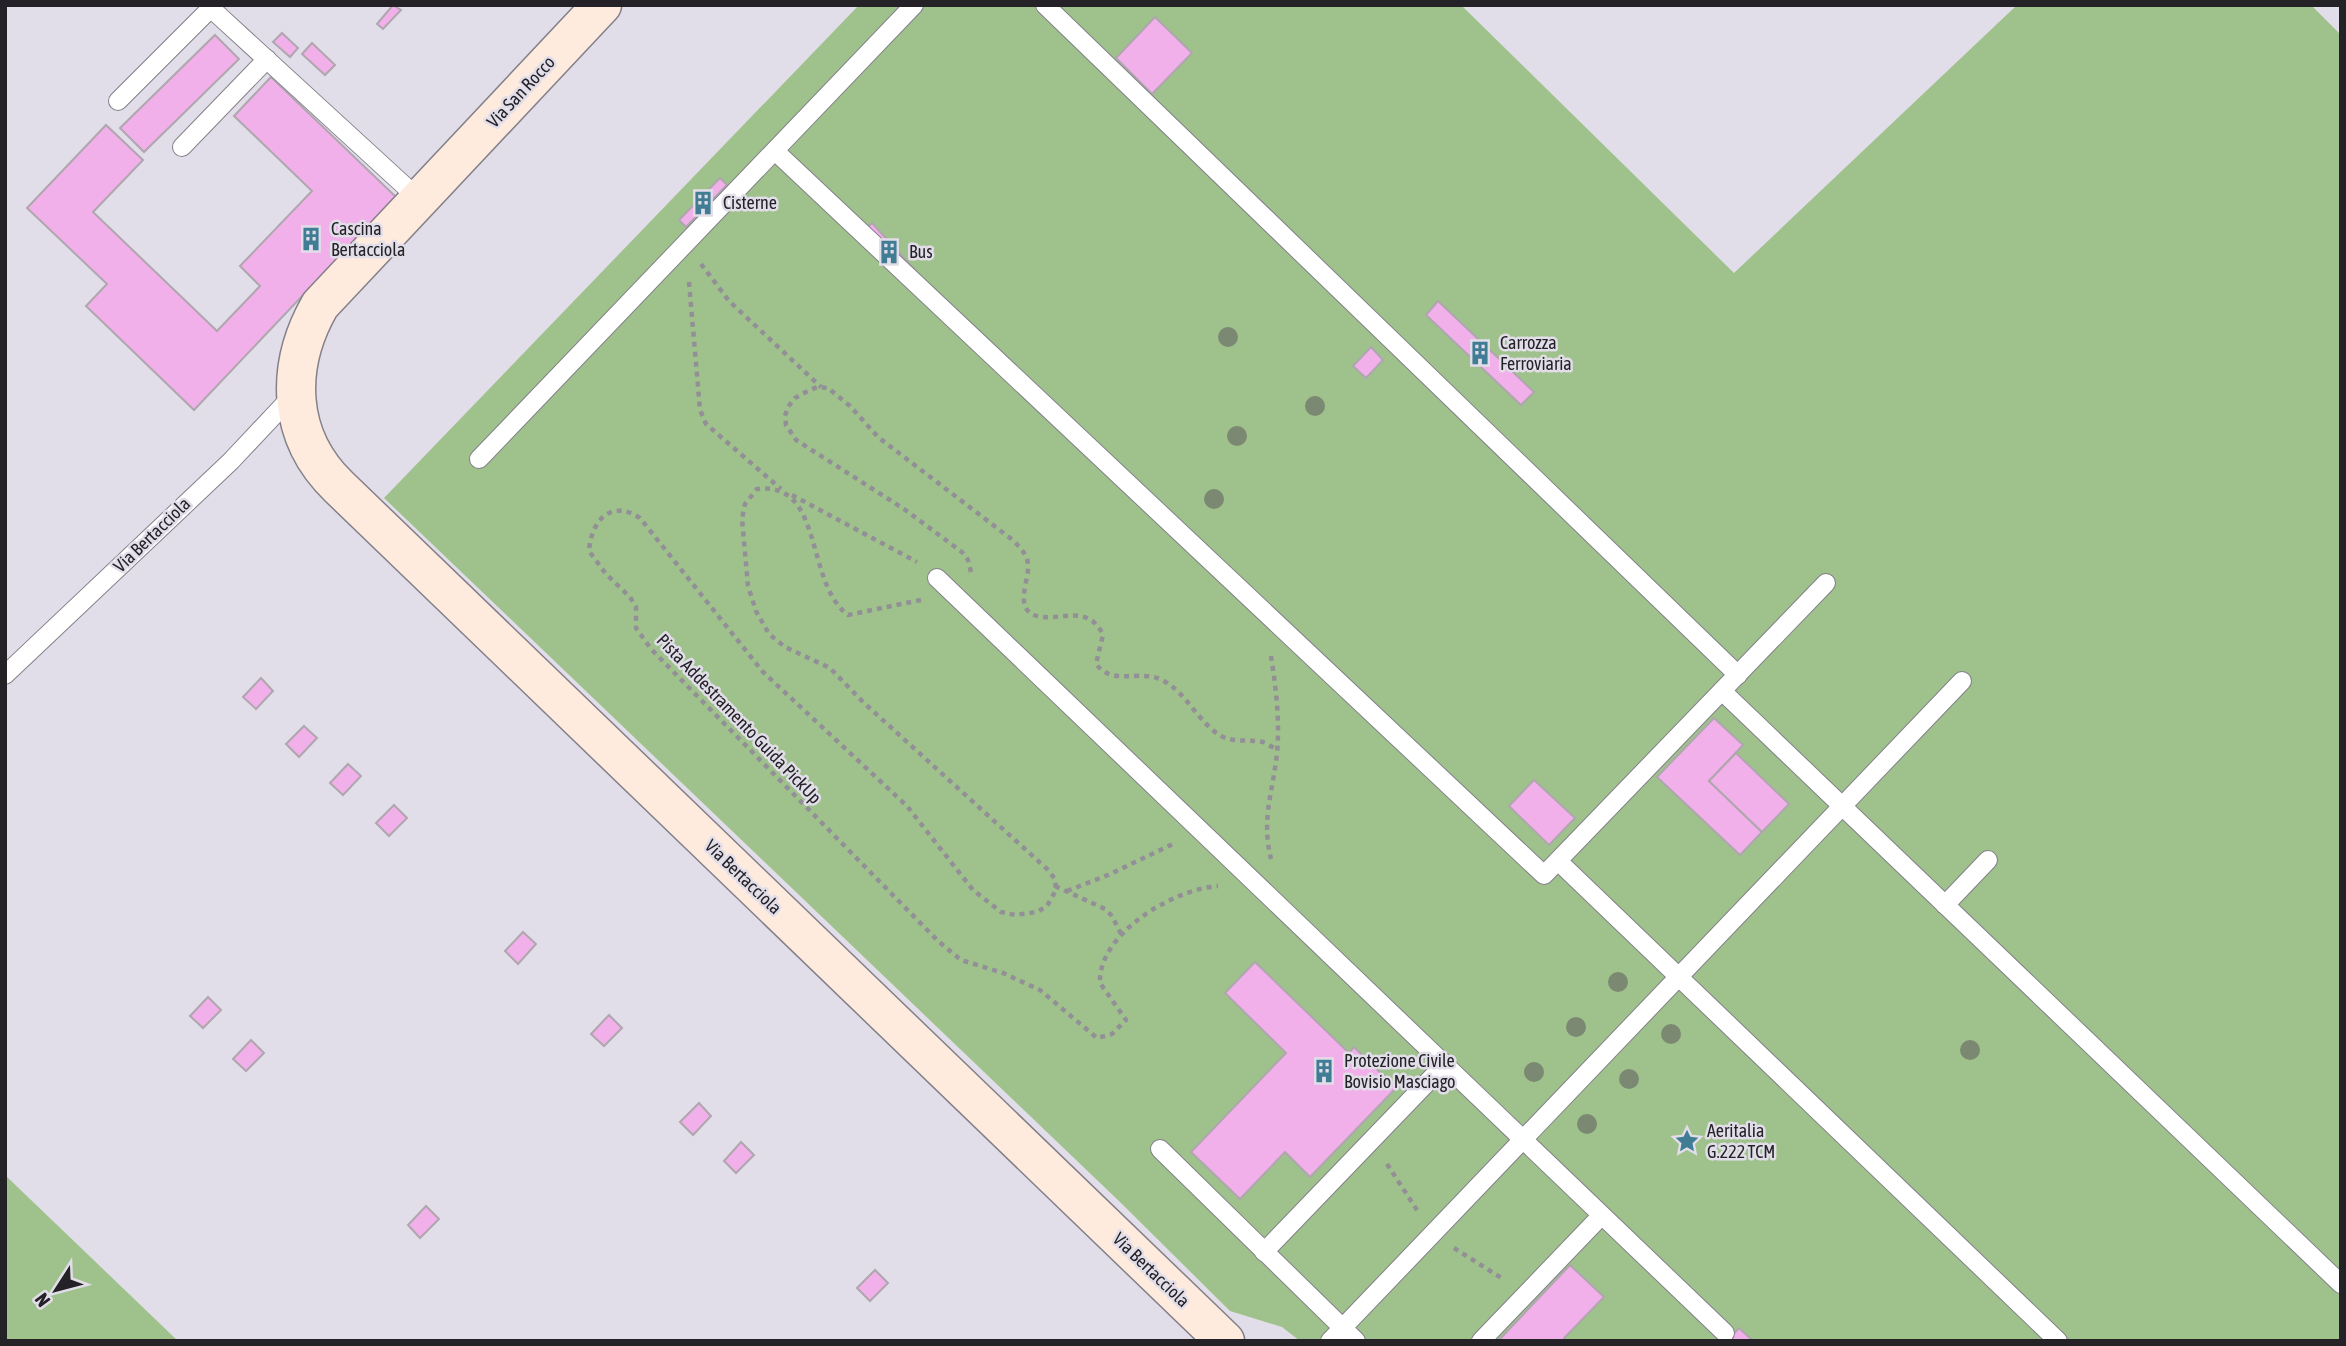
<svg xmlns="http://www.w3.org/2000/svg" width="2346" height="1346" font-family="'Asap Condensed',sans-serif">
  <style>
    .green { fill: #9fc28c }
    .building { fill: #f2b0ea; stroke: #afa6ae; stroke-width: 2 }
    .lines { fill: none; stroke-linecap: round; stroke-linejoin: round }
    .lane-casing { stroke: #838089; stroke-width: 20 }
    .secondary-casing { stroke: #838089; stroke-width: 41 }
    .path { stroke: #938f97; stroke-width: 4.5; stroke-dasharray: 5 5; stroke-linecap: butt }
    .lane { stroke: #fff; stroke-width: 18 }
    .secondary { stroke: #feebde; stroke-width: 38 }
    .tree { fill: #7b8973 }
    .labels { text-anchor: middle; stroke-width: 5; stroke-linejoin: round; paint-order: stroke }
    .street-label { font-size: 18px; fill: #242226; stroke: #e2dee9 }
    .poi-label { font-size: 18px; fill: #242226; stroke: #e2dee9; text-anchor: start }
  </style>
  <rect width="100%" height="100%" fill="#e2dee9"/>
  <g class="green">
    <polygon points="859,5 1461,5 1734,273 2017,5 2311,5 2341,35 2341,1341 1300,1341 1282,1327 1230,1311 1121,1203 384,498"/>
    <polygon points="5,1175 178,1341 5,1341"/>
  </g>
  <g class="building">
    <polygon points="393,5 401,10 383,29 377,24"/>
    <polygon points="1155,17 1192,53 1152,94 1116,58"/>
    <polygon points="282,33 298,48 290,57 273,42"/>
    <polygon points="215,35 239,59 144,152 120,128"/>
    <polygon points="312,43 335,65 325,75 302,54"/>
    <polygon points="271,77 396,197 194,410 86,306 107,284 27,208 106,125 143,160 93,212 217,331 260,286 240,266 312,191 234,116"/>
    <polygon points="720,178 727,185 686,227 679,220"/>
    <polygon points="872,223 916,271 905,280 861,234"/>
    <polygon points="1438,301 1534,392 1521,405 1426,315"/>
    <polygon points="1371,347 1383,360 1366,378 1353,366"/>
    <polygon points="261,678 273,691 256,709 243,697"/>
    <polygon points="1714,718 1743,745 1709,781 1762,832 1740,855 1657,777"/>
    <polygon points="304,726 317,738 299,757 286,744"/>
    <polygon points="1736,753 1789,804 1762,832 1709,781"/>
    <polygon points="348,764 361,776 343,795 330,783"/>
    <polygon points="1534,780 1575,818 1549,845 1509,806"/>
    <polygon points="394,805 407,818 389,836 376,823"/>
    <polygon points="523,932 536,944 518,964 505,951"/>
    <polygon points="1255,962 1349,1053 1354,1047 1396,1088 1310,1177 1285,1152 1240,1199 1191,1152 1286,1053 1225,993"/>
    <polygon points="208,997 221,1010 203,1028 190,1016"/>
    <polygon points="609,1015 622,1028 604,1046 591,1034"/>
    <polygon points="251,1040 264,1053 246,1071 233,1059"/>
    <polygon points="699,1103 711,1116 693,1135 680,1122"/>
    <polygon points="741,1142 754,1155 736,1173 724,1161"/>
    <polygon points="426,1206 439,1219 420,1238 408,1225"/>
    <polygon points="1570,1265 1604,1297 1564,1338 1566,1341 1498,1341"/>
    <polygon points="875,1270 888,1283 870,1301 857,1288"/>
    <polygon points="1739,1328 1753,1341 1727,1341"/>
  </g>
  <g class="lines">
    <g class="lane-casing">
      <g id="lane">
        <polyline points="1045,5 1738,675"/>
        <polyline points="118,101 207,12 215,12 420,200"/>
        <polyline points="182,147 267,59"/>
        <polyline points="775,151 1544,875 1826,583"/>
        <polyline points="479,459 914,5"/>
        <polyline points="937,578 1725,1333"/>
        <polyline points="5,675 231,461 294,394"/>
        <polyline points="1722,691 2341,1284"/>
        <polyline points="1558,861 2058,1341"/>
        <polyline points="1945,905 1988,860"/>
        <polyline points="1160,1149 1356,1341"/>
        <polyline points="1264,1252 1444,1065"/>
        <polyline points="1330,1341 1962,681"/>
        <polyline points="1481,1341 1601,1216"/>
      </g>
    </g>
    <g class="secondary-casing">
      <path id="secondary" d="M602,5L320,305C285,366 286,436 339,487L1225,1341"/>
    </g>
    <g class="path">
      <polyline points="701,264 729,301 821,387"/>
      <polyline points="689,282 700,410 706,424 781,489"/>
      <polyline points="792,495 917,562"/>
      <path d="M971,572L968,560L962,552L904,509L796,440L786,425L785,416L788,407L795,398L806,392L817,387L828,388L850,406L878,437L1014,541C1020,548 1027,554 1028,564C1030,578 1014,607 1034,615C1055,624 1088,601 1103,635L1096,664C1112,685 1135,671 1157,678C1184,687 1197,722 1221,736C1235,743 1249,739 1263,742C1268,744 1273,748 1278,750"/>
      <path d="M921,600L848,615C804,582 825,481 757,489L745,504L742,519L748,586L756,611L769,634L785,647L830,668L863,702L1047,869L1055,879L1056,890L1047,906L1037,912L1015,915L1001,912L973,890L907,806L763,672L640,518C610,498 591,522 589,551L606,574L630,597L636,607V628L651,649L938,941L961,960L1003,973L1040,990L1097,1038L1112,1034L1126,1020L1100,983C1098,933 1174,889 1218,886"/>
      <path d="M1271,656C1276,688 1280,721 1277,753C1273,792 1261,818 1271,859"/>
      <polyline points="1055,886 1105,909 1112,916 1121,934"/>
      <polyline points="1067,891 1108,875 1175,843"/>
      <polyline points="1387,1164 1417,1210"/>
      <polyline points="1454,1248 1503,1279"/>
    </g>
    <use href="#lane" class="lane"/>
    <use href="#secondary" class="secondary"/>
  </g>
  <g class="tree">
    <circle cx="1228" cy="337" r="10"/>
    <circle cx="1315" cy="406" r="10"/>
    <circle cx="1237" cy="436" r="10"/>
    <circle cx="1214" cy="499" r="10"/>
    <circle cx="1618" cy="982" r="10"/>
    <circle cx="1576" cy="1027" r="10"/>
    <circle cx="1671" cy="1034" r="10"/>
    <circle cx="1970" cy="1050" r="10"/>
    <circle cx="1534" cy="1072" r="10"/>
    <circle cx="1629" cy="1079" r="10"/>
    <circle cx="1587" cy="1124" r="10"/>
  </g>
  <defs>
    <g id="building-bare" transform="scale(1.89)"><path d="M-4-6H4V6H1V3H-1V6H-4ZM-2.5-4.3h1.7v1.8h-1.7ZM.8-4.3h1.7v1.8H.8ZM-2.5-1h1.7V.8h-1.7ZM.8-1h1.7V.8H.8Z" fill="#407d94" stroke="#e2dee9" stroke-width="2.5" paint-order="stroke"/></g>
    <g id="sight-bare" transform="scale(1.89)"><path d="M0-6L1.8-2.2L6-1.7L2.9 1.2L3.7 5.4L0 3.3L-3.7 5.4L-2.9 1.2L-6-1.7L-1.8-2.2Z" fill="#407d94" stroke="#e2dee9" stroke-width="2.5" paint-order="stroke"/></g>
  </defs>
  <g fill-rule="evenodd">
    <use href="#building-bare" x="703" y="203"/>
    <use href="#building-bare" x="311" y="239"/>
    <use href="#building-bare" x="889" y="252"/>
    <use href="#building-bare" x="1480" y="353"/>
    <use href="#building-bare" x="1324" y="1071"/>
    <use href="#sight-bare" x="1687" y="1141"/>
  </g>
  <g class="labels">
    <g class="street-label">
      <text transform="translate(521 92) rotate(-47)" y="6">Via San Rocco</text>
      <text transform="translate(152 535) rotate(-44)" y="6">Via Bertacciola</text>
      <text transform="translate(739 719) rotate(46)" y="6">Pista Addestramento Guida PickUp</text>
      <text transform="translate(743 877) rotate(44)" y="6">Via Bertacciola</text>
      <text transform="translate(1151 1270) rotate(44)" y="6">Via Bertacciola</text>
    </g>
    <g class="poi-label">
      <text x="723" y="209">Cisterne</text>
      <text x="331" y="235">Cascina<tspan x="331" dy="21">Bertacciola</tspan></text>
      <text x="909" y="258">Bus</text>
      <text x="1500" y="349">Carrozza<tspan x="1500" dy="21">Ferroviaria</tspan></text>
      <text x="1344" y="1067">Protezione Civile<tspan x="1344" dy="21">Bovisio Masciago</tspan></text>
      <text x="1707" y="1137">Aeritalia<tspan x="1707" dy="21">G.222 TCM</tspan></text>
    </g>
  </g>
  <rect width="2346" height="1346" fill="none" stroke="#242226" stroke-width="14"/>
  <g transform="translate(56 1290) rotate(234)" stroke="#e2dee9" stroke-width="5" paint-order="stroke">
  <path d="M0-5L12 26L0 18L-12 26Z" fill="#242226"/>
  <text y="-10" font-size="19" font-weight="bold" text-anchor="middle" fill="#242226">N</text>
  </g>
</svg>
